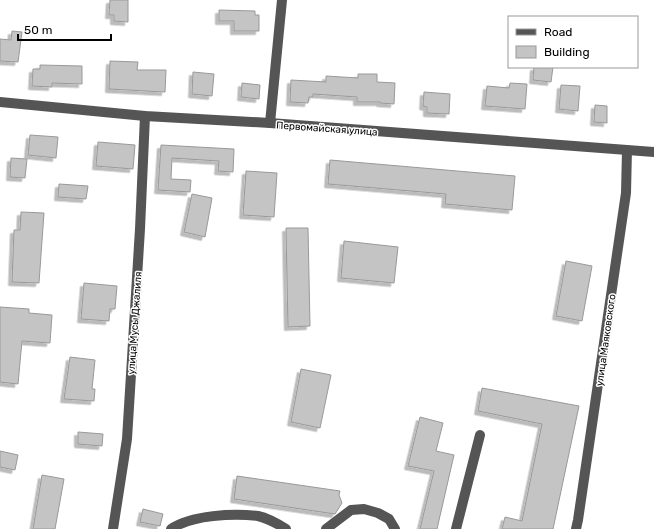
<svg xmlns="http://www.w3.org/2000/svg" width="654" height="529" font-family="Rubik,sans-serif">
  <style>
    .building { fill: #c4c4c4; stroke: #999; filter: url(#shadow) }
    .lines { fill: none; stroke-linecap: round; stroke-linejoin: round }
    .minor { stroke: #555; stroke-width: 10 }
    .labels { text-anchor: middle; stroke-width: 3; stroke-linejoin: round; paint-order: stroke }
    .street-label { font-size: 10px; fill: #000; stroke: #fff }
  </style>
  <defs>
    <filter id="shadow"><feDropShadow dx="-3.5" dy="3.5" stdDeviation="0" flood-color="#0004"/></filter>
  </defs>
  <rect width="100%" height="100%" fill="#fff"/>
  <g class="building">
    <polygon points="110,0 128,0 128,22 114,21 114,15 109,15"/>
    <polygon points="219,10 255,11 255,15 259,15 259,31 234,31 234,21 219,21"/>
    <polygon points="12,31 22,32 18,62 0,61 0,39 11,40"/>
    <polygon points="110,61 138,62 137,70 166,70 165,92 109,89"/>
    <polygon points="40,65 82,66 82,84 52,83 52,87 32,86 33,69 40,69"/>
    <polygon points="534,67 553,67 551,82 533,80"/>
    <polygon points="193,72 214,74 212,96 192,94"/>
    <polygon points="358,74 377,74 377,82 395,83 394,104 380,103 380,102 357,102 357,97 313,94 313,97 309,97 308,103 290,102 291,80 326,82 326,76 358,78"/>
    <polygon points="242,83 260,85 259,99 241,97"/>
    <polygon points="510,83 527,84 525,109 485,106 487,86 509,88"/>
    <polygon points="561,85 580,86 578,111 559,109"/>
    <polygon points="424,92 450,94 449,114 427,113 427,107 423,106"/>
    <polygon points="595,105 607,106 607,123 594,122"/>
    <polygon points="30,135 58,137 56,158 28,155"/>
    <polygon points="98,142 135,145 133,169 96,166"/>
    <polygon points="161,145 234,149 233,172 218,171 219,161 172,158 171,179 191,180 190,192 158,190"/>
    <polygon points="11,158 27,159 25,178 10,177"/>
    <polygon points="330,160 515,176 512,210 445,204 446,194 328,184"/>
    <polygon points="246,171 277,173 274,217 243,215"/>
    <polygon points="59,184 88,186 86,199 58,197"/>
    <polygon points="192,194 212,198 205,237 184,232"/>
    <polygon points="21,212 44,213 39,283 12,282 14,230 20,230"/>
    <polygon points="286,228 308,228 310,326 288,327"/>
    <polygon points="344,241 398,247 394,283 341,278"/>
    <polygon points="566,261 592,266 582,321 556,316"/>
    <polygon points="84,283 117,286 115,309 110,309 109,321 81,319"/>
    <polygon points="0,307 29,309 29,313 52,315 50,343 22,341 18,384 0,382"/>
    <polygon points="70,357 95,360 92,389 95,389 94,401 64,399"/>
    <polygon points="301,369 331,375 320,428 291,422"/>
    <polygon points="482,388 579,406 553,529 502,529 505,517 522,521 542,424 478,411"/>
    <polygon points="420,417 443,423 436,451 454,455 437,529 420,529 434,471 408,466"/>
    <polygon points="78,432 103,434 102,446 78,444"/>
    <polygon points="0,451 18,455 15,470 0,467"/>
    <polygon points="42,475 64,479 55,529 33,529"/>
    <polygon points="237,476 340,491 339,495 342,503 335,514 234,499"/>
    <polygon points="143,509 163,514 160,526 140,522"/>
  </g>
  <g class="lines">
    <g class="minor">
      <polyline points="0,102 145,116 270,123 654,152"/>
      <polyline points="270,123 282,0"/>
      <polyline points="113,529 127,439 140,229 145,116"/>
      <path d="M171,529C191,515 234,513 258,516C267,518 278,524 286,529"/>
      <polyline points="326,529 351,510 364,509 378,513 389,519 395,529"/>
      <polyline points="456,529 480,435"/>
      <polyline points="576,529 578,520 626,193 627,150"/>
    </g>
  </g>
  <g class="labels">
    <g class="street-label">
      <text transform="translate(327 128) rotate(4)" y="4">Первомайская улица</text>
      <text transform="translate(134 323) rotate(-86)" y="4">улица Мусы Джалиля</text>
      <text transform="translate(605 340) rotate(-82)" y="4">улица Маяковского</text>
    </g>
  </g>
  <rect x="508" y="16" width="130" height="52" fill="#ffffff" stroke="#999999"/>
  <rect x="516" y="29" width="20" height="6" fill="#555555" stroke="#999999"/>
  <text x="544" y="36" font-size="12" fill="#000000">Road</text>
  <rect x="516" y="46" width="20" height="12" fill="#c4c4c4" stroke="#999999"/>
  <text x="544" y="56" font-size="12" fill="#000000">Building</text>
  <path d="M18 34v6h93v-6" fill="none" stroke="#000000" stroke-width="2"/>
  <text x="24" y="34" font-size="12" fill="#000000" stroke="#ffffff" stroke-width="3" paint-order="stroke">50 m</text>
</svg>
